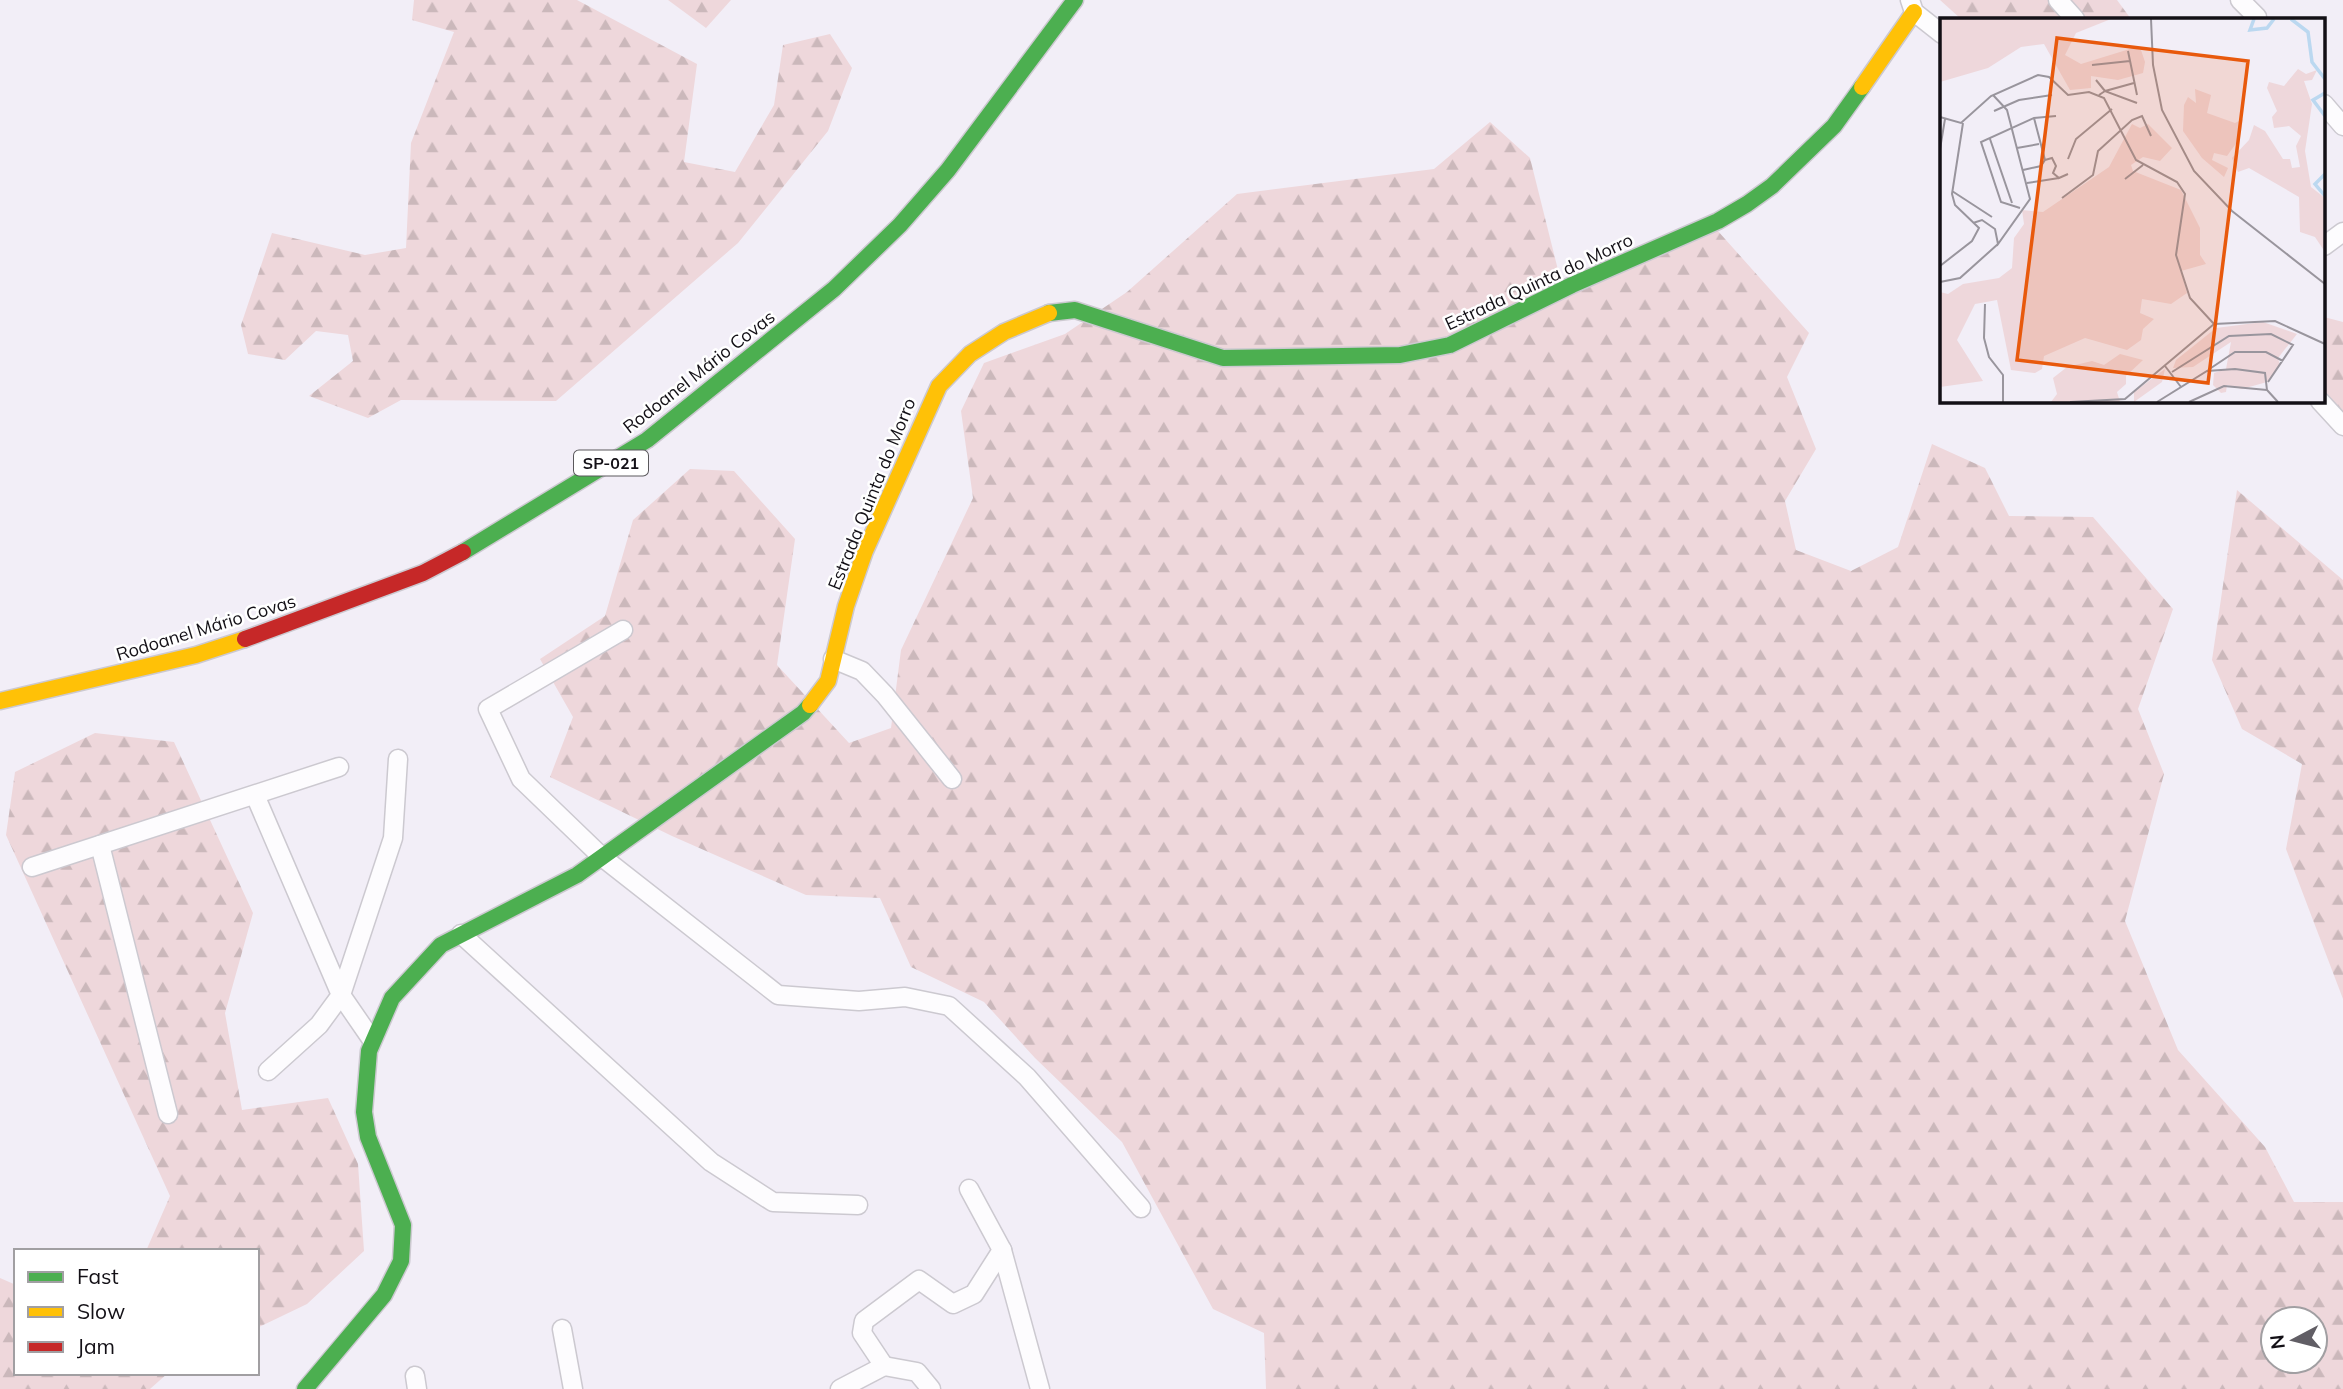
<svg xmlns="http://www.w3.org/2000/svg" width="2343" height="1389" font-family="Mulish,sans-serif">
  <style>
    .forest { fill: url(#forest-firs); fill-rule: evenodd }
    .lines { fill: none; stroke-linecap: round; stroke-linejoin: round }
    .street-casing { stroke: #ccc9d0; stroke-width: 21 }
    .fast-casing { stroke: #ccc9d0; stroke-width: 19 }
    .slow-casing { stroke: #ccc9d0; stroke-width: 19 }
    .jam-casing { stroke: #ccc9d0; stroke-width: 19 }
    .street { stroke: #fdfcfe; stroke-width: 18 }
    .fast { stroke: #4caf50; stroke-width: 16 }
    .slow { stroke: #ffc107; stroke-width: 16 }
    .jam { stroke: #c62828; stroke-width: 16 }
    .labels { text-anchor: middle; stroke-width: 5; stroke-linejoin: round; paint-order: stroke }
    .shield { fill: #fff; stroke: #5a585c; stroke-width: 2 }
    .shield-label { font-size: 16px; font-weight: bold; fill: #131016 }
    .street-label { font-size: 18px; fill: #131016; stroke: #fff }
    .inset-river { fill: none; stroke: #bbd8f0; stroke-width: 3.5 }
    .inset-road { fill: none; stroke: #99959d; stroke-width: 2 }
    .view { fill: #e8590c; fill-opacity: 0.15; stroke: #e8590c; stroke-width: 3.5 }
    .inset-edge { fill: none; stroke: #131016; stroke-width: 3.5 }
  </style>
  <defs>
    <pattern id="forest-firs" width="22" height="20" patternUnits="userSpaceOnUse" patternTransform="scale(1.75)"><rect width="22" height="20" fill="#eed7db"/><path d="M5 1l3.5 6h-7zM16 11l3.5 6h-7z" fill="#cbb8bb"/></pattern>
  </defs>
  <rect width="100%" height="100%" fill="#f2eef7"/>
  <g class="forest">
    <polygon points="414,0 577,0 697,64 684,162 735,172 774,105 783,45 830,34 852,68 828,131 738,243 556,401 401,400 368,418 309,396 353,361 348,335 316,331 285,360 248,354 241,325 272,233 365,255 406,248 411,143 454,32 412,20"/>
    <polygon points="668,0 731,0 706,28"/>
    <polygon points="1940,0 2117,0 2131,19 1961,19"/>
    <path d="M1490,122L1530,158L1565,298L1717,230L1809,333L1787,377L1816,449L1785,501L1796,550L1851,571L1898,547L1932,444L1985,468L2009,516L2093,517L2173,609L2138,709L2164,774L2125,921L2178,1050L2265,1147L2294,1202H2343V1389H1266L1264,1333L1213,1309L1122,1142L1035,1058L984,1002L911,967L880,898L806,895L672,836L550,777L573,717L540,659L605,616L633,520L690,469L734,471L795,539L777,665L849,743L891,728L901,650L973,498L961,411L984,363L1065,334L1127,292L1237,194L1434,169ZM2273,1319H2315V1361H2273Z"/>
    <polygon points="2324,317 2343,322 2343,416 2324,395"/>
    <polygon points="2237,490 2343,580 2343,999 2286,849 2302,764 2242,729 2212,660"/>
    <polygon points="95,733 174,742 253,913 225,1013 242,1110 328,1098 358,1164 364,1251 307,1304 257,1328 257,1251 146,1251 170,1196 6,835 15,772"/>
    <polygon points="0,1278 16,1285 16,1373 168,1373 150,1389 0,1389"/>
  </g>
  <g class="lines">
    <g class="street-casing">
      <g id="street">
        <polyline points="1910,0 1914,12 1942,34"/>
        <polyline points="2058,0 2075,19"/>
        <polyline points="2240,0 2257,17"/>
        <polyline points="2324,104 2343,126"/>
        <polyline points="2324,246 2343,232"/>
        <polyline points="2320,401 2343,426"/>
        <polyline points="623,630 488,709 521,779 602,857 778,995 859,1001 905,997 949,1006 1027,1077 1141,1208"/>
        <polyline points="833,659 862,671 885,695 952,779"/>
        <polyline points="255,795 341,995 319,1025 268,1071"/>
        <polyline points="100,845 168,1114"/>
        <polyline points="32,867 339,767"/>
        <polyline points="461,934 711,1162 773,1202 858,1205"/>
        <polyline points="372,1040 341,995 393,838 398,759"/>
        <polyline points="1002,1250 1040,1389"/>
        <polyline points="562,1329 573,1389"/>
        <polyline points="884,1366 917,1372 931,1389"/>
        <polyline points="415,1376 417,1389"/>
        <polyline points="840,1389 884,1366 862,1333 864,1321 919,1280 953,1304 974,1294 1002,1250 969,1189"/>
      </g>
    </g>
    <g class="fast-casing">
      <g id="fast">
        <polyline points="1049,313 1075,310 1223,358 1400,355 1450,345 1572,285 1718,221 1747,204 1772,186 1834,126 1862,87"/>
        <polyline points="463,552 647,440 834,289 900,225 948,170 1075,0"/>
        <polyline points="305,1389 384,1295 401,1261 403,1225 368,1137 364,1112 369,1051 392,998 441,945 577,875 803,713 810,705"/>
      </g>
    </g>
    <g class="slow-casing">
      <g id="slow">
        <polyline points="1862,87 1914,12"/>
        <polyline points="0,701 196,655 245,639"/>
        <polyline points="810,705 828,681 846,606 865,551 939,386 970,354 1004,332 1049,313"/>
      </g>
    </g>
    <g class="jam-casing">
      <polyline id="jam" points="245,639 423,573 463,552"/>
    </g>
    <use href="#street" class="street"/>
    <use href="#fast" class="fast"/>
    <use href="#slow" class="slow"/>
    <use href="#jam" class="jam"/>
  </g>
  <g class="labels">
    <rect class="shield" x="574" y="450.5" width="74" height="25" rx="5"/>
    <g class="shield-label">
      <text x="611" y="469">SP-021</text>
    </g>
    <g class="street-label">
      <text transform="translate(1539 282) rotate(-25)" y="6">Estrada Quinta do Morro</text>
      <text transform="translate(699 372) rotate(-38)" y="6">Rodoanel Mário Covas</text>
      <text transform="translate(872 494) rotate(-68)" y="6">Estrada Quinta do Morro</text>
      <text transform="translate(206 628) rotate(-17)" y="6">Rodoanel Mário Covas</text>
    </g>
  </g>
  <g transform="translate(1940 18)">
    <rect width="385" height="385" fill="#f2eef7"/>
    <path d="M0,1H171L136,15L125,37L141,46L193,30L201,32L205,44L203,55L178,62L151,58V70L130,72L104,26L81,29L48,50L0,64ZM358,51L366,56L377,52L372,62L364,63L372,86L365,133L371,169L385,180V234L375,219L360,214L359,179L309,150L298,154L292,140L309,122L314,107L325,113L343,141H350L352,150L360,149L356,128L361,118L349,108L334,110L332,99L337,93L327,70L329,64L344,68ZM255,71L271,77L267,95L295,105L303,101L300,120L287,138L274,135L272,142L288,150L284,159L262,140L243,113L244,87L248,79L256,85ZM192,106L200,110L208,106L232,130L220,143L203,139L191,147L193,153L241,172L260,210V237L266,246L241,253L247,275L231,286L202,281L200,295L214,301L203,311L201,322L187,332L145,320L104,338L102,351L95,355L71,352L57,282L35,286L17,322L43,363L0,369V274L8,276L23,266L59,260L72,250L74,220L84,206L82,192L103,194L169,149ZM323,304L357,316L338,340L340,347L327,364L302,371L287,367L286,374L281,375L273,367L274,355L286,351L291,324L253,349L233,350L236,342L276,310ZM180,336L203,342L186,358V366L177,374L180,384H111L117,376L113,360L127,349L152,343L164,347ZM225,351L222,364L194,384V374Z" fill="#eed7db"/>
    <path class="inset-river" d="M314,1L310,12L327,10L334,1M351,1L368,14L372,44L385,61M385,75L373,82L385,98M385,156L375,166L385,178"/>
    <path class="inset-road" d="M211,1L213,47L222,92L254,153L292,193L385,266M188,33L197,77M152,47L190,43M156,62L165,73L194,65M159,77L165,73L197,85M54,93L79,82L112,77M0,99L21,105L51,78L98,57L109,59L128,77L149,74L164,80L196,142L237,164L245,176L236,237L250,280L274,306M94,100L105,142L112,140L116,148L113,155L119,160L128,156M50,121L72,185M77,130L99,126M0,131L5,101M128,141L136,121L172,91M83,152L101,148L105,142M185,161L203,147M87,165L119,160M12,173L52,199M122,180L153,157L158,133L192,102L202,98L211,118M80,190L61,184L41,124L94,100L116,98M33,205L42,202L55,211L58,226L90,181L67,92L53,77M0,248L32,223L39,210L15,187L12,176L23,105M0,264L20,260L58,226M45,286L44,320L49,339L63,357V384M274,306L335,303L385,326M225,348L241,369M268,352L295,334H326L343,343M232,354L289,318L331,316L353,327L328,364M130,384L185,381L274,306M217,384L267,353L295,351L325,355L327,372L338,384M249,384L284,368L327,372"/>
    <path class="view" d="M117,20L308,43L268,365L77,342Z"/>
    <rect width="385" height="385" class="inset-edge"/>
  </g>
  <rect x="14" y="1249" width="245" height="126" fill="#ffffff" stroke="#a19fa2" stroke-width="2"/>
  <rect x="28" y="1272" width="35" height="10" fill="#4caf50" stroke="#a19fa2" stroke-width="2"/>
  <text x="77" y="1284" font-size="21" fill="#131016">Fast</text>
  <rect x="28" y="1307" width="35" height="10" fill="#ffc107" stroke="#a19fa2" stroke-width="2"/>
  <text x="77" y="1319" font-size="21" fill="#131016">Slow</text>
  <rect x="28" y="1342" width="35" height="10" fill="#c62828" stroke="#a19fa2" stroke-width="2"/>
  <text x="77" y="1354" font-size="21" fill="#131016">Jam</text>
  <g transform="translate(2294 1340) rotate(263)"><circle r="33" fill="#ffffff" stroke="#a19fa2" stroke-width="2"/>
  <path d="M0-5L12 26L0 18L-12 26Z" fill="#615e65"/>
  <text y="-10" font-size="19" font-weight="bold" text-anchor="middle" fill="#131016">N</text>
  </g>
</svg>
